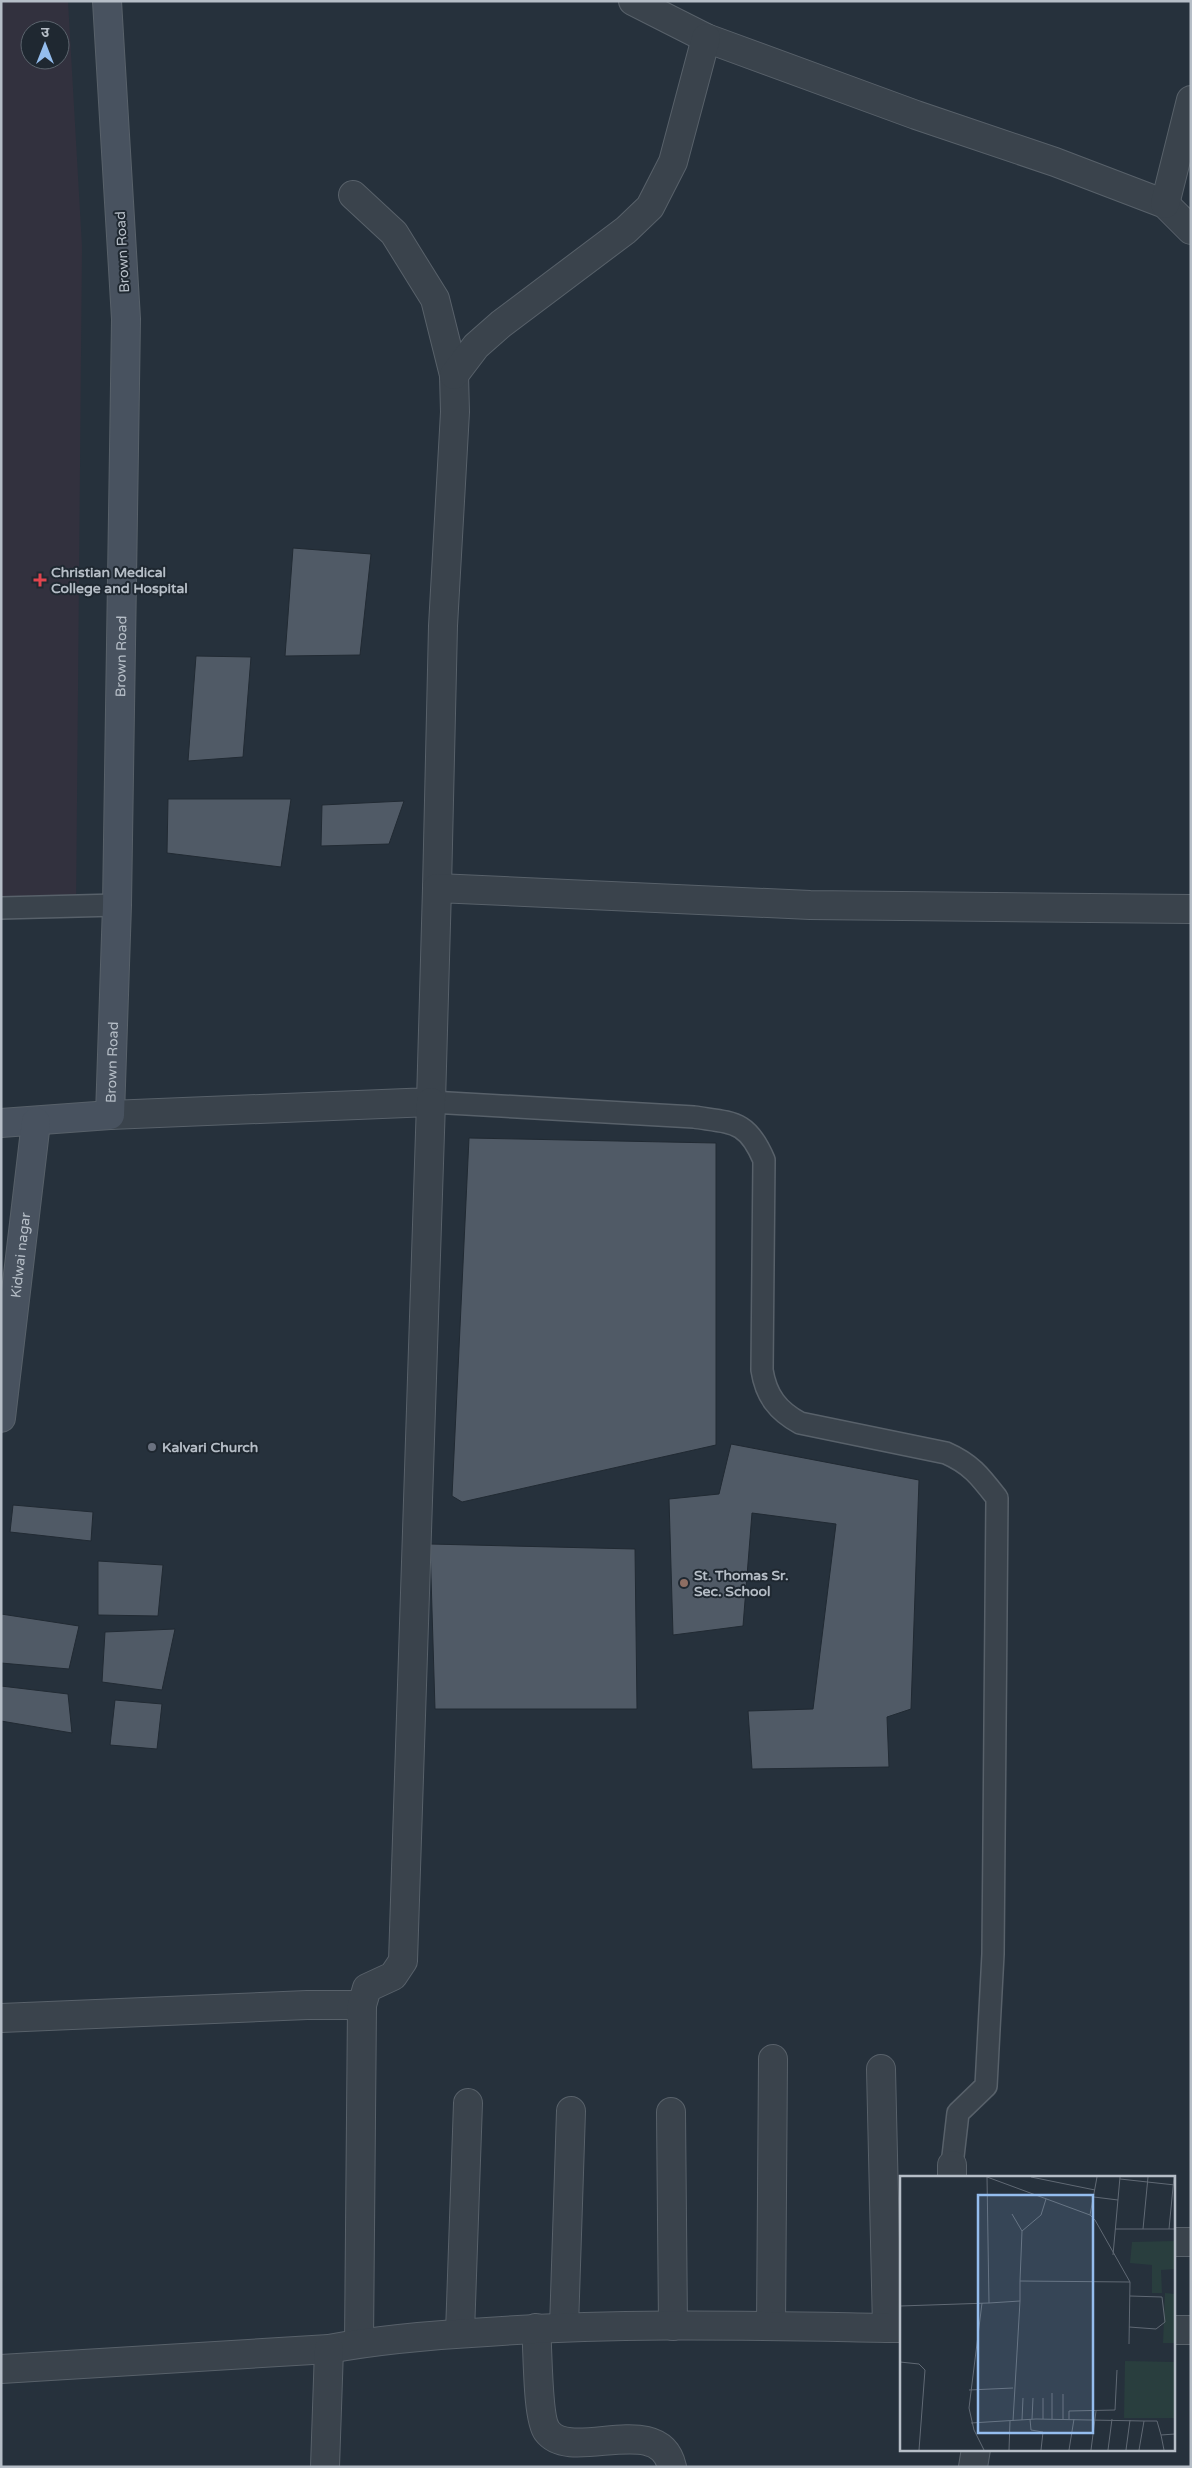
<svg xmlns="http://www.w3.org/2000/svg" width="1192" height="2468" font-family="'Varela Round','Noto Sans Devanagari',sans-serif">
  <style>
    .medical { fill: #32313e; fill-rule: evenodd }
    .building { fill: #505a66; stroke: #212a33 }
    .lines { fill: none; stroke-linecap: round; stroke-linejoin: round }
    .lane-casing { stroke: #58616a; stroke-width: 24 }
    .street-casing { stroke: #58616a; stroke-width: 30 }
    .secondary-casing { stroke: #58616a; stroke-width: 30 }
    .lane { stroke: #3a434c; stroke-width: 21 }
    .street { stroke: #3a434c; stroke-width: 28 }
    .secondary { stroke: #48525f; stroke-width: 28 }
    .health-dot { fill: #e0444e; stroke: #1f2831; stroke-width: 2 }
    .worship-dot { fill: #6b7280; stroke: #1f2831; stroke-width: 2 }
    .education-dot { fill: #8d6e63; stroke: #1f2831; stroke-width: 2 }
    .labels { text-anchor: middle; stroke-width: 4; stroke-linejoin: round; paint-order: stroke }
    .street-label { font-size: 14px; fill: #b6bec7; stroke: #1f2831 }
    .poi-label { font-size: 14px; font-weight: bold; fill: #b6bec7; stroke: #1f2831; text-anchor: start }
    .inset-road { fill: none; stroke: #606974; stroke-width: 1 }
    .view { fill: #94bdee; fill-opacity: 0.15; stroke: #94bdee; stroke-width: 2.5 }
    .inset-edge { fill: none; stroke: #b6bec7; stroke-width: 2.5 }
  </style>
  <rect width="100%" height="100%" fill="#26313c"/>
  <path class="medical" d="M1,1H68L82,246L76,914L1,913ZM30,30H60V60H30Z"/>
  <g class="building">
    <polygon points="293,548 371,554 360,655 285,656"/>
    <polygon points="196,656 251,657 243,757 188,761"/>
    <polygon points="168,799 291,799 281,867 167,853"/>
    <polygon points="404,801 389,844 321,846 322,805"/>
    <polygon points="469,1138 716,1143 716,1445 462,1502 452,1496"/>
    <polygon points="731,1444 919,1480 911,1709 887,1717 889,1767 752,1769 748,1711 813,1709 836,1524 752,1513 743,1626 673,1635 669,1499 719,1494"/>
    <polygon points="13,1505 93,1512 91,1541 10,1532"/>
    <polygon points="430,1544 635,1549 637,1709 435,1709"/>
    <polygon points="98,1561 163,1565 158,1616 98,1615"/>
    <polygon points="1,1614 79,1626 69,1669 1,1663"/>
    <polygon points="175,1629 162,1690 102,1682 105,1632"/>
    <polygon points="1,1686 68,1694 72,1733 1,1721"/>
    <polygon points="115,1700 162,1704 157,1749 110,1745"/>
  </g>
  <g class="lines">
    <g class="lane-casing">
      <g id="lane">
        <polyline points="1,908 117,905"/>
        <path d="M431,1102L694,1117C733,1123 747,1120 764,1160L762,1370C766,1396 778,1411 800,1423L946,1453C971,1464 980,1476 997,1498L993,1954L986,2086L958,2113L952,2165"/>
      </g>
    </g>
    <g class="street-casing">
      <g id="street">
        <polyline points="633,1 706,38 916,115 1055,162 1165,204 1191,230"/>
        <polyline points="353,195 394,233 435,299 454,375 455,412 443,626 437,888"/>
        <polyline points="1165,204 1191,100"/>
        <polyline points="454,375 476,346 501,324 626,230 650,207 673,162 706,38"/>
        <polyline points="110,1115 431,1102 437,888 810,905 1191,909"/>
        <polyline points="1,2018 307,2005 362,2005"/>
        <polyline points="881,2069 887,2328"/>
        <polyline points="671,2112 673,2326"/>
        <polyline points="952,2177 952,2165"/>
        <polyline points="1173,2242 1191,2242"/>
        <polyline points="771,2326 773,2059"/>
        <polyline points="564,2327 571,2111"/>
        <path d="M536,2328C538,2348 537,2418 547,2431C571,2464 659,2410 672,2467"/>
        <polyline points="1173,2330 1191,2330"/>
        <polyline points="460,2333 468,2103"/>
        <polyline points="359,2343 362,2005 367,1988 393,1976 403,1961 431,1102"/>
        <path d="M1,2369L329,2349C381,2339 434,2335 487,2332C625,2322 763,2326 901,2328"/>
        <polyline points="325,2467 329,2349"/>
        <polyline points="973,2467 976,2449"/>
      </g>
    </g>
    <g class="secondary-casing">
      <g id="secondary">
        <path id="s1" d="M1,1123L110,1115L117,905L126,319L107,1"/>
        <path id="s2" d="M1,1418L36,1122"/>
      </g>
    </g>
    <use href="#lane" class="lane"/>
    <use href="#street" class="street"/>
    <use href="#secondary" class="secondary"/>
  </g>
  <path class="health-dot" d="M37.5 572.5h5v5h5v5h-5v5h-5v-5h-5v-5h5z"/>
  <circle class="worship-dot" cx="152" cy="1447" r="5"/>
  <circle class="education-dot" cx="684" cy="1583" r="5"/>
  <g class="labels">
    <g class="street-label">
      <text transform="translate(122 252) rotate(-93)" y="5">Brown Road</text>
      <text dy="5" stroke="none"><textPath href="#s1" startOffset="568">Brown Road</textPath></text>
      <text dy="5" stroke="none"><textPath href="#s1" startOffset="162">Brown Road</textPath></text>
      <text dy="5" stroke="none"><textPath href="#s2" startOffset="164">Kidwai nagar</textPath></text>
    </g>
    <g class="poi-label">
      <text x="51" y="577">Christian Medical<tspan x="51" dy="16">College and Hospital</tspan></text>
      <text x="162" y="1452">Kalvari Church</text>
      <text x="694" y="1580">St. Thomas Sr.<tspan x="694" dy="16">Sec. School</tspan></text>
    </g>
  </g>
  <g transform="translate(900 2176)">
    <rect width="275" height="275" fill="#26313c"/>
    <path d="M275,65V93L261,94L262,117H252V89L230,87L232,66ZM265,117L275,118V167H263ZM225,185L275,186V242H224Z" fill="#293e3e"/>
    <path class="inset-road" d="M87,1L190,39L195,44L230,106L229,168M131,1L195,14M248,1L243,53H269M274,1L269,53H275M220,3L275,9M194,21L218,24M112,38L122,55L120,105M190,39L197,1M215,53H243M122,55L141,39L146,23M213,79L220,1M82,127L69,232L74,254L84,274M89,127L120,125V105L230,106M0,130L89,127L87,1M229,151L256,153L265,146L262,121L230,120M0,186L19,188L25,194L19,274M69,214L113,212M163,218V243M143,222V243M130,243L131,254L143,256L141,274M132,243L133,222M152,243V217M169,243V235L215,234L217,194M122,244L123,222M113,245L120,125M244,245H257L261,259M71,247L136,243L244,245L239,274M109,274L110,245M169,274L174,243M191,274L196,235M208,274L212,243M226,274L230,244M264,274L261,259L275,258"/>
    <path class="view" d="M78,19H193V257H78Z"/>
    <rect width="275" height="275" class="inset-edge"/>
  </g>
  <rect width="1192" height="2468" fill="none" stroke="#b6bec7" stroke-width="5"/>
  <g transform="translate(45 45)"><circle r="24" fill="#1f2831" stroke="#5b646d"/>
  <path d="M0-4L9 19L0 12L-9 19Z" fill="#94bdee"/>
  <text y="-8" font-size="14" font-weight="bold" text-anchor="middle" fill="#b6bec7">उ</text>
  </g>
</svg>
